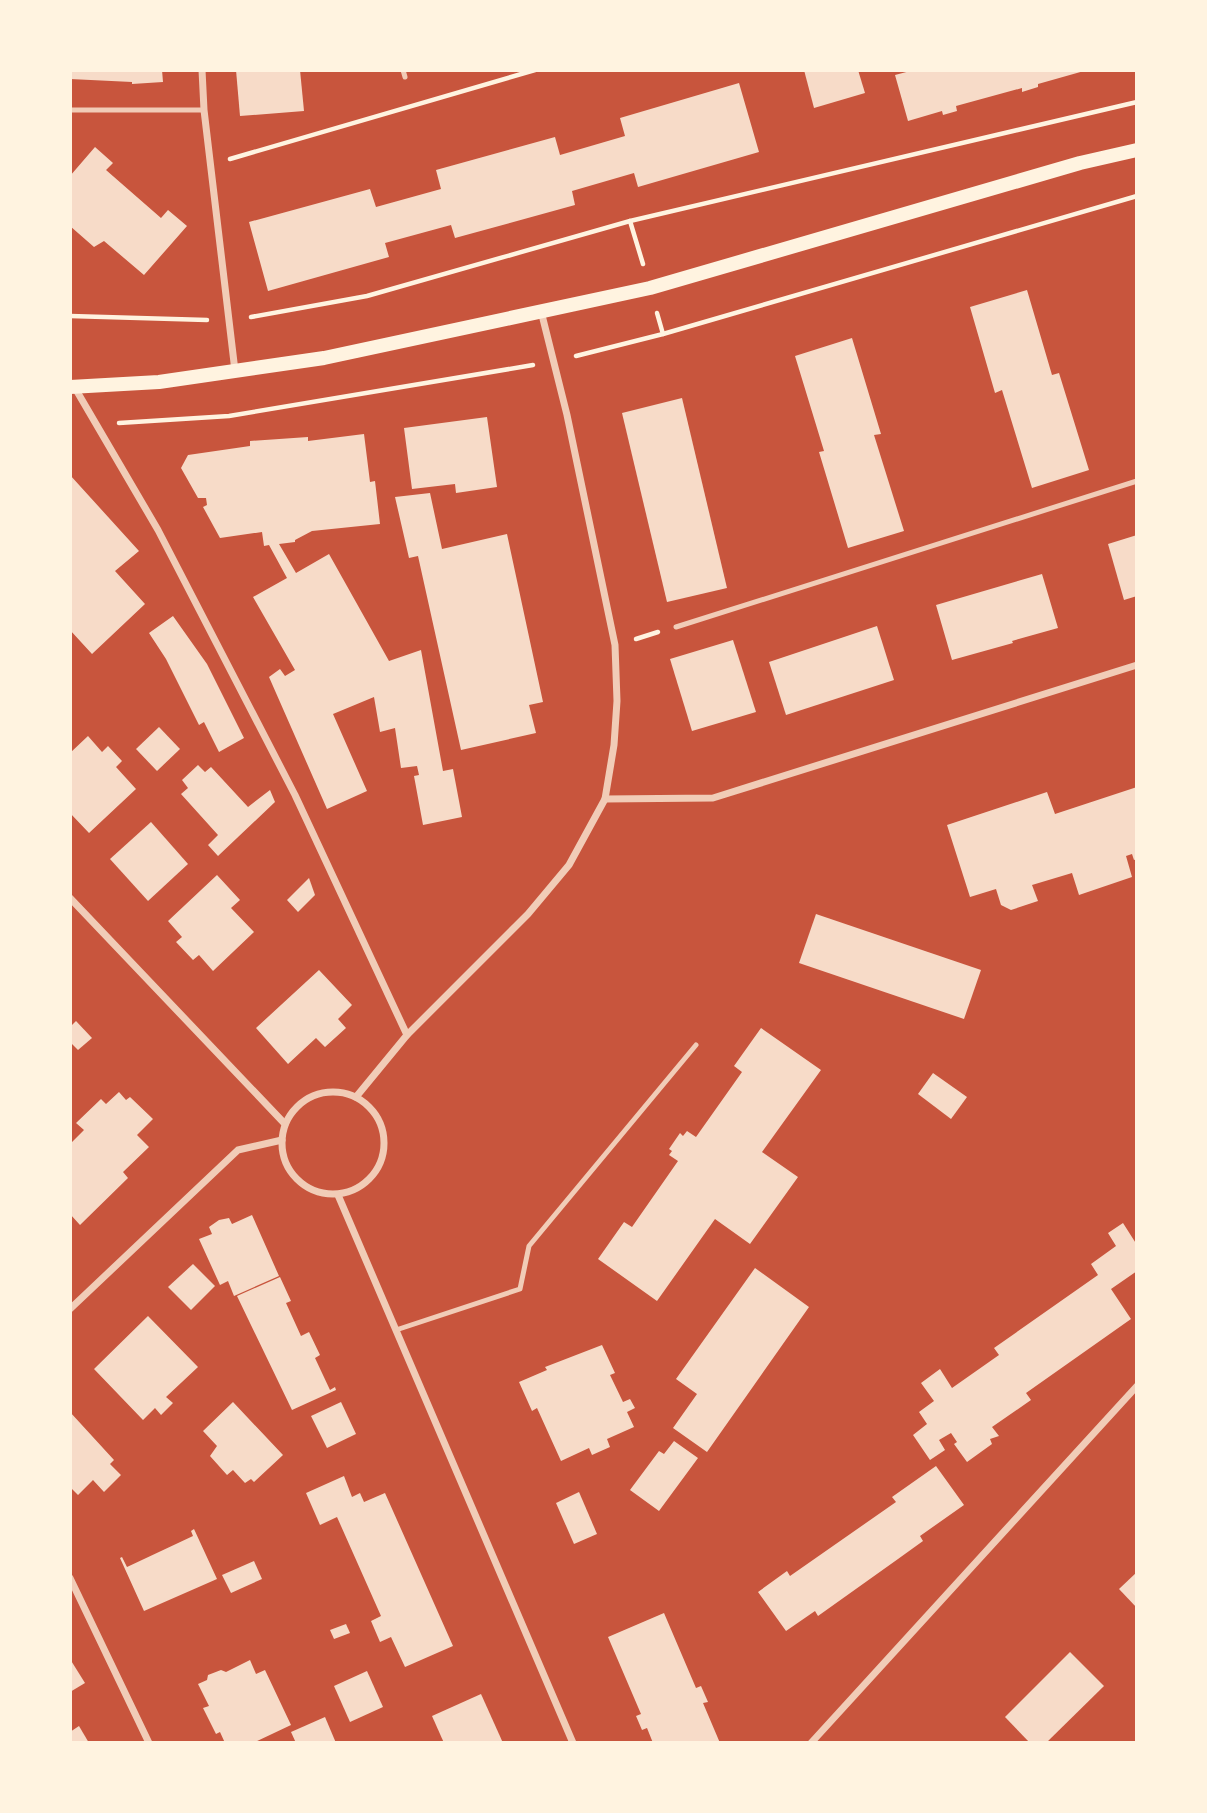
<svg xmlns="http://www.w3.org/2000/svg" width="1207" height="1813" font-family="Mulish,sans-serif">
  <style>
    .building { fill: #f7dbc8 }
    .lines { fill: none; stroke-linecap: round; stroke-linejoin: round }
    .path { stroke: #fff3e0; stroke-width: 4.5 }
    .service { stroke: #f1ccb7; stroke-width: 5 }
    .minor { stroke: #f1ccb7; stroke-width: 7 }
    .secondary { stroke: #fff3e0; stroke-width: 14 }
  </style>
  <rect width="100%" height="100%" fill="#c8553d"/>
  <g class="building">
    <polygon points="70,70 162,70 163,82 132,84 132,82 70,79"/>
    <polygon points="236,70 300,70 304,111 240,116"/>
    <polygon points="804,70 858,70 865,93 814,108"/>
    <polygon points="914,70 1084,70 1084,71 1038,84 1038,87 1022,92 1022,88 956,106 957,111 943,115 942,111 908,121 895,75"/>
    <polygon points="739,83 759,152 638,187 634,173 572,191 575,205 455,238 451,225 385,243 389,257 268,291 249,222 370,189 376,207 441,189 436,170 555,137 560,155 625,136 620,118"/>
    <polygon points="95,147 113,163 106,170 161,218 168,210 187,226 144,275 104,241 94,247 70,226 70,176"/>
    <polygon points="1027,290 1052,375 1059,373 1089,470 1032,488 1002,390 995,393 970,307"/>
    <polygon points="852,338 881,434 874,435 904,531 848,548 819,452 824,451 795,356"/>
    <polygon points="682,398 727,588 667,602 622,413"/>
    <polygon points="487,417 497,487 456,493 455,484 412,489 404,428"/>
    <polygon points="364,434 370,482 375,481 380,524 312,531 295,540 295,542 279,544 296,573 329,554 389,661 421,650 443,771 453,769 462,817 423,825 414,776 419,775 417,766 401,768 395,728 380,732 374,697 333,714 367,791 327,809 269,677 280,669 285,676 295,670 253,597 287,578 269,545 264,546 262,532 220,538 203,507 207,505 206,498 198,498 181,468 188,455 250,446 250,441 308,437 308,441"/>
    <polygon points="70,475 139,551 115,571 145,604 92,654 70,630"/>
    <polygon points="430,493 442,549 507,534 543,702 529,705 536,733 461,750 418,556 409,558 395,497"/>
    <polygon points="1137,535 1137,596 1124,600 1108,544"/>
    <polygon points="1042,574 1058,628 1012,641 1013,643 952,660 936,605"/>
    <polygon points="173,616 207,664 244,738 219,752 204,722 199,725 166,659 149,633"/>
    <polygon points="877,626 894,680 786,715 769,662"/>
    <polygon points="733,640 756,712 692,731 670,659"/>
    <polygon points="159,727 180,749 157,771 136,749"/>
    <polygon points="88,736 102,752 108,746 122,761 116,767 136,789 89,833 70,813 70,753"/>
    <polygon points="198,765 205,772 211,767 248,807 270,790 275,802 218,856 208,845 218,835 181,794 188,788 182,780"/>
    <polygon points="1137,787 1137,859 1134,860 1132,854 1126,856 1132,877 1079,895 1072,873 1032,885 1038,901 1011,910 1001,905 996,889 970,897 947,825 1047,792 1055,814"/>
    <polygon points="151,822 188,864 148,901 110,859"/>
    <polygon points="217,875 240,900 231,908 254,932 213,971 199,955 193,960 176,942 182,937 168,921"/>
    <polygon points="309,878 315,895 298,912 287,900"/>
    <polygon points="816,914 981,970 964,1019 799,963"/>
    <polygon points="319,970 352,1005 338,1019 346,1028 325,1047 316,1038 288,1064 256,1028"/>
    <polygon points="76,1021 92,1038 78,1050 70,1042 70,1027"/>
    <polygon points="761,1028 821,1070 762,1152 798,1177 750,1244 715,1219 657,1301 598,1259 624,1222 632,1227 678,1161 669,1155 672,1151 669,1149 680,1133 683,1136 687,1131 696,1137 742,1072 734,1066"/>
    <polygon points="933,1073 967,1097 951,1119 918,1094"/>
    <polygon points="119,1092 126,1100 130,1097 153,1119 137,1135 149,1147 123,1172 128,1178 80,1225 70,1214 70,1144 84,1130 76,1123 101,1099 106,1104"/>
    <polygon points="252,1215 279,1276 234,1296 228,1281 220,1285 199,1239 212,1234 209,1227 219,1220 229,1218 232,1224"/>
    <polygon points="1123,1223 1137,1245 1137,1271 1111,1289 1131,1319 1026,1393 1031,1400 992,1427 999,1436 990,1439 992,1444 967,1462 954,1444 957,1442 951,1433 939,1440 945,1450 930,1460 913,1435 927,1424 919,1412 934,1401 921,1383 940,1369 952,1388 999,1355 994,1348 1098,1275 1091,1264 1116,1246 1108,1233"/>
    <polygon points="193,1264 215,1286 191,1310 168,1287"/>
    <polygon points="755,1268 809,1307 707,1452 673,1428 697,1394 676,1379"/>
    <polygon points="280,1277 291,1301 286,1303 301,1336 309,1332 320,1355 315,1358 330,1390 335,1387 336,1390 292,1410 237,1296"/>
    <polygon points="148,1316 198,1367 166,1397 173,1403 161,1415 155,1408 143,1420 94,1369"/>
    <polygon points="602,1345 615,1373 610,1375 623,1402 630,1399 635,1408 627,1412 634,1427 607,1439 610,1447 592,1455 589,1448 561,1461 537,1408 532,1411 519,1382 547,1370 545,1367"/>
    <polygon points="233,1402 283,1455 254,1482 251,1479 245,1483 233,1470 227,1475 210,1456 217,1446 203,1431"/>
    <polygon points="341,1402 356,1434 327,1448 311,1416"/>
    <polygon points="70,1412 114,1460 110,1464 121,1475 104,1492 93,1480 78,1495 70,1487"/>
    <polygon points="674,1441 698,1458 659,1511 630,1490 659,1451 664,1454"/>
    <polygon points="936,1466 964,1505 920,1536 923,1541 898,1559 818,1616 815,1611 786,1631 758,1592 787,1571 790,1576 896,1502 892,1497"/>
    <polygon points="344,1476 352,1497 360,1493 364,1502 385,1493 453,1646 405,1667 391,1637 380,1642 371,1621 381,1616 337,1517 320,1525 306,1493"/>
    <polygon points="579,1492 597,1534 574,1544 556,1503"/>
    <polygon points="194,1529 217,1579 144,1611 120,1558 122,1557 127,1567 193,1536 191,1531"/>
    <polygon points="254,1561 262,1579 231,1593 222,1575"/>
    <polygon points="1137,1572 1137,1608 1119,1589"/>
    <polygon points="664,1613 696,1688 701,1686 708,1702 703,1703 720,1743 653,1743 647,1728 642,1730 636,1716 641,1714 608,1637"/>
    <polygon points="346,1624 350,1633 334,1639 330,1630"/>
    <polygon points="1070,1652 1104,1686 1046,1743 1030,1743 1005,1717"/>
    <polygon points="70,1659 85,1683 70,1692"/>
    <polygon points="250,1660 256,1674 265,1670 291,1725 253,1743 225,1743 220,1732 216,1734 203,1708 209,1706 198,1684 207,1680 208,1675 221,1670 226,1672"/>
    <polygon points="367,1671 383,1707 350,1722 334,1686"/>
    <polygon points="481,1694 503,1743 444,1743 432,1716"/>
    <polygon points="325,1717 336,1743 296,1743 291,1732"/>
    <polygon points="79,1726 89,1743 70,1743 70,1732"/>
  </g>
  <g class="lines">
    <g class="path">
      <polyline points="230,159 535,70"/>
      <polyline points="630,221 643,264"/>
      <polyline points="657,313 663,334"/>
      <polyline points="70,316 207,320"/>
      <polyline points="251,317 367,296 630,221 1137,102"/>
      <polyline points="576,356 663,334 1137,196"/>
      <polyline points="119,423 229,416 533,365"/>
      <polyline points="636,639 658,632"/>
    </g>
    <g class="service">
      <polyline points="403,70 405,77"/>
      <polyline points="70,110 204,110"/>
      <polyline points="676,627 1137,481"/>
      <polyline points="396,1330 520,1289 529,1246 696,1045"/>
    </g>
    <g class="minor">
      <polyline points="202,70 204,110 235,371"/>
      <polyline points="75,388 158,530 295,795 407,1035"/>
      <polyline points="605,799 713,798 1137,665"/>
      <polyline points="70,898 285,1124"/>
      <circle cx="333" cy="1143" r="51"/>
      <polyline points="356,1097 407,1035 528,914 569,865 605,799 614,745 617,701 615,645 567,415 541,311"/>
      <polyline points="338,1195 573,1743"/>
      <polyline points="70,1309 238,1150 282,1140"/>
      <polyline points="70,1578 149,1743"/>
      <polyline points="811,1743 1137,1386"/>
    </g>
    <polyline class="secondary" points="70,387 159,382 324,358 650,288 1080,163 1137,150"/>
  </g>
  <rect width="1207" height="1813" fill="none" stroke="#fff3e0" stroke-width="144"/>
</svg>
